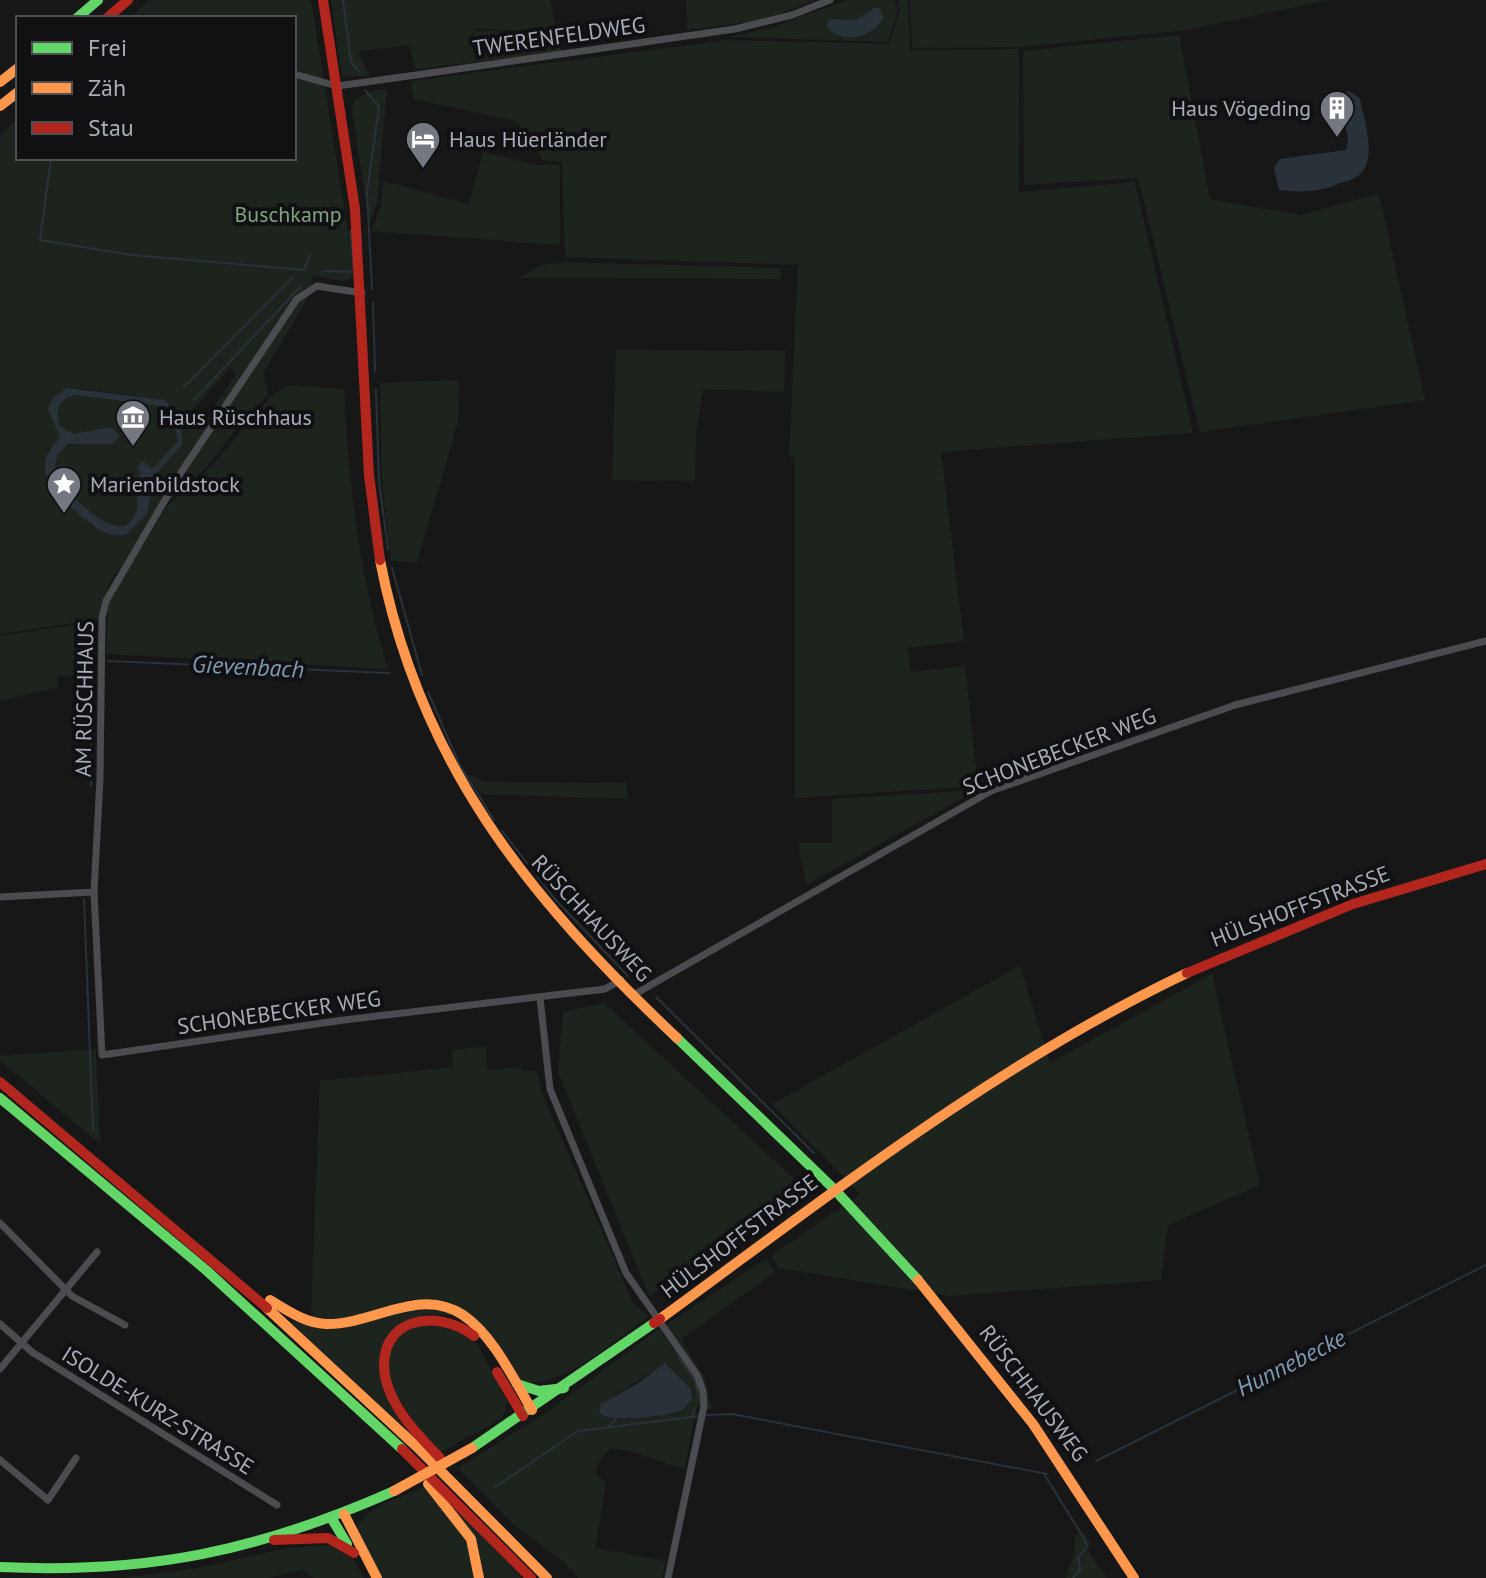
<svg xmlns="http://www.w3.org/2000/svg" width="1486" height="1578" font-family="'PT Sans',sans-serif">
  <style>
    .green { fill: #1d241e; fill-rule: evenodd }
    .water { fill: #2a3239; fill-rule: evenodd }
    .lines { fill: none; stroke-linecap: round; stroke-linejoin: round }
    .stream { stroke: #2a3239; stroke-width: 2 }
    .street { stroke: #4b4c50; stroke-width: 7 }
    .fast { stroke: #63d668; stroke-width: 10 }
    .slow { stroke: #ff974d; stroke-width: 10 }
    .jam { stroke: #b3261e; stroke-width: 10 }
    .slow-bridge { stroke: #ff974d; stroke-width: 10 }
    .jam-bridge { stroke: #b3261e; stroke-width: 10 }
    .labels { text-anchor: middle; stroke-width: 8; stroke-linejoin: round; paint-order: stroke }
    .street-label { font-size: 22px; fill: #a8adb8; stroke: #111113 }
    .poi-label { font-size: 22px; fill: #a8adb8; stroke: #111113; text-anchor: start }
    .park-label { font-size: 22px; fill: #7fa381; stroke: #111113 }
    .water-label { font-size: 24px; font-style: italic; fill: #7f9bb3; stroke: #111113 }
  </style>
  <rect width="100%" height="100%" fill="#171717"/>
  <g class="green">
    <path d="M150,0H311L355,277L343,281L312,276L311,293L263,373L268,395L239,425L208,466L164,505L110,582L99,619L0,634V134L18,119V158H294V18H130ZM231,367L236,374L198,431L191,411ZM78,388L166,400L177,412L182,445L154,476L147,514L127,534L91,525L50,484L44,471L48,450L60,437L49,409L52,399Z"/>
    <polygon points="331,0 550,0 557,34 476,28 470,39 476,62 415,69 409,45 358,51 369,76 342,77"/>
    <polygon points="686,0 815,0 764,20 687,30"/>
    <polygon points="847,0 895,0 898,10 888,42 728,37 770,28"/>
    <polygon points="898,0 908,0 910,50 1019,49 1019,192 1135,182 1193,433 941,452 964,641 908,648 911,672 965,666 978,786 795,798 795,457 789,457 798,265 565,257 562,162 542,160 530,133 512,120 413,99 411,81 728,40 889,44 900,10"/>
    <polygon points="910,0 1329,0 1185,30 1021,47 912,48"/>
    <polygon points="476,30 558,35 562,53 478,61 472,39"/>
    <polygon points="1179,35 1210,199 1301,215 1379,194 1425,400 1200,432 1138,178 1024,185 1023,51"/>
    <polygon points="387,89 377,204 369,223 352,109 355,99 373,90"/>
    <polygon points="483,152 538,165 560,165 560,245 371,231 381,206 383,181 469,204"/>
    <polygon points="565,262 781,268 781,279 519,278 542,265"/>
    <polygon points="616,350 785,351 784,392 703,389 696,434 695,481 612,480"/>
    <polygon points="459,380 458,422 417,562 391,561 382,479 380,383"/>
    <path d="M288,385L344,389C349,486 359,576 388,669L106,654L108,603L166,507L210,468L270,397Z"/>
    <path d="M76,395L159,406L173,421L178,441L152,469L142,472L137,514L125,526C100,530 66,490 54,471C57,435 74,450 95,440C100,437 106,431 111,427L74,435L60,426C54,411 60,398 76,395Z"/>
    <polygon points="88,623 90,674 57,676 58,687 0,701 0,636"/>
    <polygon points="467,774 486,782 626,783 628,799 481,794"/>
    <polygon points="977,790 806,885 798,843 832,843 832,799"/>
    <polygon points="1020,966 1050,1063 1212,974 1260,1185 1168,1225 1161,1280 950,1296 779,1268 771,1256 860,1194 772,1104"/>
    <polygon points="604,1003 800,1184 798,1194 649,1296 558,1072 563,1012"/>
    <path d="M486,1046L487,1070L521,1067L522,1071L537,1070L541,1091L633,1303L649,1316C618,1338 557,1394 520,1380L478,1320L448,1301L412,1299L343,1320L314,1317L311,1313L320,1081L453,1067L452,1050Z"/>
    <polygon points="96,1049 100,1144 0,1060 0,1056"/>
    <polygon points="766,1259 775,1272 681,1339 705,1378 712,1409 705,1410 706,1400 680,1344 674,1341 664,1326"/>
    <polygon points="427,1306 459,1316 425,1314 382,1355 414,1436 289,1321 330,1329"/>
    <path d="M445,1322L477,1344L508,1403L502,1418L440,1453C415,1425 354,1353 413,1325C421,1322 436,1323 445,1322Z"/>
    <path d="M659,1329L694,1374L703,1401L696,1410L685,1469C663,1464 628,1447 609,1449L597,1465L596,1474L606,1484L595,1548L666,1561L662,1578H578L563,1561L517,1528L458,1468L544,1414ZM667,1363L692,1395L688,1405C671,1413 614,1427 599,1413L603,1403Z"/>
    <path d="M426,1486C448,1514 476,1540 474,1578H381L357,1529C362,1507 407,1496 426,1486Z"/>
    <polygon points="454,1506 522,1578 483,1578"/>
    <polygon points="1084,1533 1091,1543 1088,1551 1107,1578 1065,1578 1074,1554 1075,1535"/>
    <polygon points="329,1545 352,1558 364,1578 313,1578 304,1570 267,1578 125,1578 203,1567 288,1548"/>
  </g>
  <g class="water">
    <path d="M876,7L880,8L883,18C874,37 841,46 827,26L829,19L856,20Z"/>
    <path d="M1349,91L1360,98C1363,117 1377,156 1362,172C1355,181 1344,181 1335,185C1316,193 1299,192 1279,190L1274,168L1280,159L1346,150L1348,138L1339,100L1340,94Z"/>
    <path d="M67,388L166,400L181,424L182,445L154,476L147,514L127,534C121,535 115,536 109,534C91,528 46,489 45,470C44,455 51,447 60,437L48,409L52,399ZM76,395L159,406L173,421L178,441L152,469L143,461L137,467L141,472C131,490 147,511 125,526C100,530 66,490 54,471L57,455L68,444H112L120,436L111,427L74,434L60,426C54,411 59,398 76,395Z"/>
    <path d="M665,1363L691,1389L692,1399L684,1409C670,1416 610,1424 599,1413L601,1404L640,1382Z"/>
  </g>
  <g class="lines">
    <g class="stream">
      <polyline points="343,0 351,62 359,71"/>
      <polyline points="365,90 379,107 367,192 372,289"/>
      <polyline points="51,158 40,240 132,255 304,270 310,256"/>
      <polyline points="323,271 350,272 354,268 350,231"/>
      <polyline points="373,303 375,372"/>
      <polyline points="184,387 292,278"/>
      <polyline points="376,390 379,481 388,549"/>
      <polyline points="194,400 300,287"/>
      <polyline points="392,568 422,675"/>
      <polyline points="108,661 389,673"/>
      <polyline points="92,679 95,660"/>
      <polyline points="428,692 459,764 494,820"/>
      <polyline points="91,786 92,687"/>
      <polyline points="502,831 554,898 628,976"/>
      <polyline points="84,899 93,1131"/>
      <polyline points="656,997 814,1153"/>
      <polyline points="678,1357 695,1380 699,1400"/>
      <polyline points="706,1415 732,1414 1047,1474"/>
      <polyline points="692,1417 695,1408"/>
      <polyline points="609,1426 618,1417"/>
      <polyline points="1096,1461 1486,1265"/>
      <polyline points="1044,1474 1085,1540 1087,1546 1078,1558 1080,1570 1073,1578"/>
      <polyline points="495,1487 578,1431 699,1416"/>
    </g>
    <g class="street">
      <polyline points="294,74 337,86 409,76 735,29 792,15 830,0"/>
      <polyline points="362,293 317,286 297,299 182,471 106,601 102,618 100,779 94,892 102,1055 344,1020 605,989 621,980"/>
      <polyline points="0,897 94,892"/>
      <polyline points="635,994 991,791 1235,705 1486,641"/>
      <polyline points="540,998 550,1089 626,1273 697,1375 703,1391 704,1406 668,1578"/>
      <polyline points="0,1223 72,1296 125,1325"/>
      <polyline points="0,1324 32,1352 277,1505"/>
      <polyline points="0,1369 97,1252"/>
      <polyline points="0,1460 48,1500 76,1458"/>
    </g>
    <g class="fast">
      <polyline points="77,18 98,0"/>
      <polyline points="677,1038 834,1189 918,1280"/>
      <polyline points="0,1098 206,1270 402,1449"/>
      <polyline points="517,1384 539,1391 564,1388"/>
      <polyline points="472,1448 654,1323"/>
      <polyline points="332,1519 347,1544"/>
      <path d="M0,1567C149,1574 258,1551 394,1491"/>
    </g>
    <g class="slow">
      <polyline points="0,82 18,68"/>
      <polyline points="0,106 18,92"/>
      <path d="M380,560C419,764 530,899 677,1038"/>
      <polyline points="918,1280 1033,1424 1134,1578"/>
      <path d="M270,1300C288,1311 305,1323 326,1324C373,1325 419,1286 463,1315C493,1335 514,1380 532,1410"/>
      <polyline points="267,1308 417,1447 547,1578"/>
      <path d="M660,1319C830,1195 996,1064 1187,973"/>
      <polyline points="428,1484 471,1539 479,1578"/>
      <polyline points="344,1514 377,1578"/>
    </g>
    <g class="jam">
      <polyline points="323,0 355,209 369,475 380,560"/>
      <polyline points="107,18 128,0"/>
      <polyline points="1187,973 1353,904 1486,864"/>
      <polyline points="0,1082 267,1308"/>
      <polyline points="497,1372 523,1416"/>
      <polyline points="402,1449 531,1578"/>
      <path d="M440,1458C418,1435 391,1408 385,1376C376,1318 436,1307 474,1336"/>
      <polyline points="274,1540 328,1538 354,1553"/>
    </g>
    <polyline class="slow-bridge" points="394,1491 472,1448"/>
    <polyline class="jam-bridge" points="654,1323 660,1319"/>
  </g>
  <defs>
    <g id="building-pin" transform="scale(1.8)"><path d="M0 17L-7.5 6A9.5 9.5 0 1 1 7.5 6Z" fill="#757880" stroke="#111113"/><path d="M-4-6H4V6H1V3H-1V6H-4ZM-2.5-4.3h1.7v1.8h-1.7ZM.8-4.3h1.7v1.8H.8ZM-2.5-1h1.7V.8h-1.7ZM.8-1h1.7V.8H.8Z" fill="#fff"/></g>
    <g id="hotel-pin" transform="scale(1.8)"><path d="M0 17L-7.5 6A9.5 9.5 0 1 1 7.5 6Z" fill="#757880" stroke="#111113"/><path d="M-6-4.5h1.5V1H6V5H4.5V3h-9V5H-6ZM-4 0a1.8 1.8 0 1 1 3.6 0ZM.5 0V-2.5h3Q6-2.5 6 0Z" fill="#fff"/></g>
    <g id="museum-pin" transform="scale(1.8)"><path d="M0 17L-7.5 6A9.5 9.5 0 1 1 7.5 6Z" fill="#757880" stroke="#111113"/><path d="M0-6L6-3V-2H-6V-3ZM-5-1h2V3h-2ZM-1-1h2V3h-2ZM3-1h2V3H3ZM-6 4H6V6H-6Z" fill="#fff"/></g>
    <g id="sight-pin" transform="scale(1.8)"><path d="M0 17L-7.5 6A9.5 9.5 0 1 1 7.5 6Z" fill="#757880" stroke="#111113"/><path d="M0-6L1.8-2.2L6-1.7L2.9 1.2L3.7 5.4L0 3.3L-3.7 5.4L-2.9 1.2L-6-1.7L-1.8-2.2Z" fill="#fff"/></g>
  </defs>
  <g fill-rule="evenodd">
    <use href="#building-pin" x="1337" y="108"/>
    <use href="#hotel-pin" x="423" y="139"/>
    <use href="#museum-pin" x="133" y="417"/>
    <use href="#sight-pin" x="64" y="484"/>
  </g>
  <g class="labels">
    <g class="street-label">
      <text transform="translate(559 36) rotate(-8)" y="8">TWERENFELDWEG</text>
      <text transform="translate(84 699) rotate(-89)" y="8">AM RÜSCHHAUS</text>
      <text transform="translate(1059 751) rotate(-21)" y="8">SCHONEBECKER WEG</text>
      <text transform="translate(1300 906) rotate(-21)" y="8">HÜLSHOFFSTRASSE</text>
      <text transform="translate(592 918) rotate(47)" y="8">RÜSCHHAUSWEG</text>
      <text transform="translate(279 1012) rotate(-8)" y="8">SCHONEBECKER WEG</text>
      <text transform="translate(739 1236) rotate(-37)" y="8">HÜLSHOFFSTRASSE</text>
      <text transform="translate(1034 1393) rotate(53)" y="8">RÜSCHHAUSWEG</text>
      <text transform="translate(158 1410) rotate(32)" y="8">ISOLDE-KURZ-STRASSE</text>
    </g>
    <g class="poi-label">
      <text x="1311" y="116" text-anchor="end">Haus Vögeding</text>
      <text x="449" y="147">Haus Hüerländer</text>
      <text x="159" y="425">Haus Rüschhaus</text>
      <text x="90" y="492">Marienbildstock</text>
    </g>
    <g class="park-label">
      <text x="288" y="222">Buschkamp</text>
    </g>
    <g class="water-label">
      <text transform="translate(248 667) rotate(3)" y="8">Gievenbach</text>
      <text transform="translate(1291 1363) rotate(-27)" y="8">Hunnebecke</text>
    </g>
  </g>
  <rect x="16" y="16" width="280" height="144" fill="#111113" stroke="#4d4f55" stroke-width="2"/>
  <rect x="32" y="42" width="40" height="12" fill="#63d668" stroke="#4d4f55" stroke-width="2"/>
  <text x="88" y="56" font-size="24" fill="#a8adb8">Frei</text>
  <rect x="32" y="82" width="40" height="12" fill="#ff974d" stroke="#4d4f55" stroke-width="2"/>
  <text x="88" y="96" font-size="24" fill="#a8adb8">Zäh</text>
  <rect x="32" y="122" width="40" height="12" fill="#b3261e" stroke="#4d4f55" stroke-width="2"/>
  <text x="88" y="136" font-size="24" fill="#a8adb8">Stau</text>
</svg>
